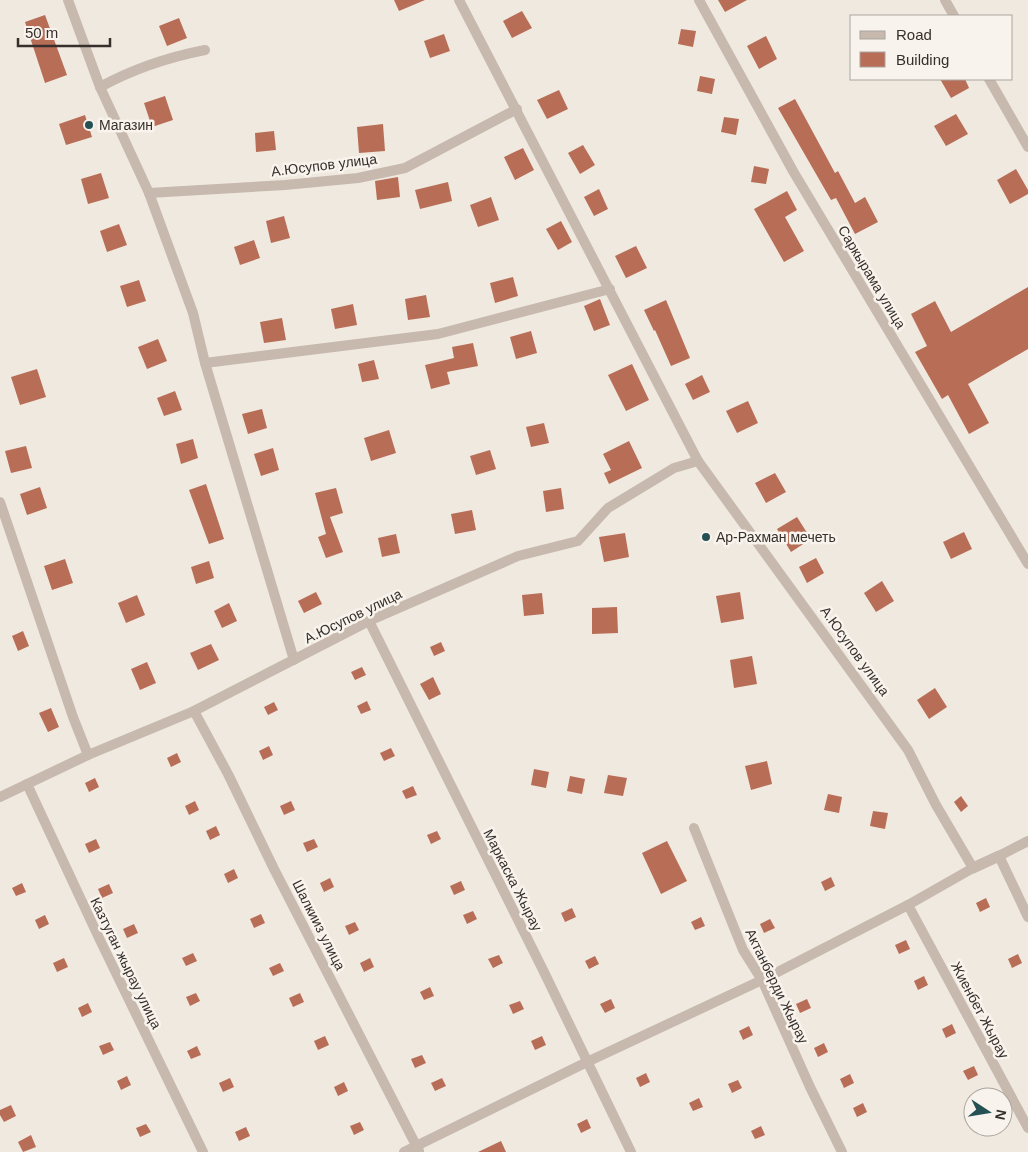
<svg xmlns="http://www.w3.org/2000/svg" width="1028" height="1152" font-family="Helvetica,sans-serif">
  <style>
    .building { fill: #b86d57 }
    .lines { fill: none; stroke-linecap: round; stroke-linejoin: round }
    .minor { stroke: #c7b9ad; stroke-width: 10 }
    .tertiary { stroke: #c7b9ad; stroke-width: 11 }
    .poi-dot { fill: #255154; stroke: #f8f3ec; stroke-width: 2 }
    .labels { text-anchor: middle; stroke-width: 5; stroke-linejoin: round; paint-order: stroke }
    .poi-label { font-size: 14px; fill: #372f2b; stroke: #f8f3ec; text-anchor: start }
    .street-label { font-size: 14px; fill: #372f2b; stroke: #f8f3ec }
  </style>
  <rect width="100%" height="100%" fill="#f0e9e0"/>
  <g class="building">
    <polygon points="394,0 425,0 399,11"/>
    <polygon points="718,0 747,0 725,12"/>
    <polygon points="522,11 532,28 512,38 503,21"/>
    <polygon points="45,15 67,75 45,83 25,22"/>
    <polygon points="179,18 187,38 167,46 159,26"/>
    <polygon points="681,29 696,31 693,47 678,44"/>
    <polygon points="444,34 450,51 430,58 424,41"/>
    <polygon points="766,36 777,59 759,69 747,46"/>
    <polygon points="700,76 715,79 712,94 697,91"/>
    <polygon points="940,79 965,79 969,88 951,98"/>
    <polygon points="559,90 568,109 547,119 537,100"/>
    <polygon points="165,96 173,120 152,127 144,103"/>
    <polygon points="795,99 835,173 838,171 855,203 865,197 878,222 855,234 836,198 831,200 778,108"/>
    <polygon points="956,114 968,134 946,146 934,126"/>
    <polygon points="85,115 92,137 66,145 59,124"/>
    <polygon points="724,117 739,119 736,135 721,132"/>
    <polygon points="383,124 385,151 359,153 357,127"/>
    <polygon points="274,131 276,150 256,152 255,133"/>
    <polygon points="583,145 595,165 580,174 568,153"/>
    <polygon points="523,148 534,170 515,180 504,157"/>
    <polygon points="754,166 769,169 766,184 751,182"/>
    <polygon points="1016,169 1028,190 1028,194 1010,204 997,180"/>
    <polygon points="101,173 109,198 88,204 81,179"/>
    <polygon points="398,177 400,197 377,200 375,181"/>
    <polygon points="448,182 452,201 420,209 415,190"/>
    <polygon points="599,189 608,209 594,216 584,197"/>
    <polygon points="787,191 797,210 785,217 804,251 784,262 754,209"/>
    <polygon points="491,197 499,220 478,227 470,205"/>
    <polygon points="284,216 290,238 271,243 266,221"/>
    <polygon points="561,221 572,242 558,250 546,229"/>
    <polygon points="119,224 127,245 107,252 100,231"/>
    <polygon points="254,240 260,258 240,265 234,247"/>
    <polygon points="636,246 647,268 626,278 615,256"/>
    <polygon points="513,277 518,296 495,303 490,283"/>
    <polygon points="139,280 146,301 127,307 120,286"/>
    <polygon points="1028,287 1028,349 968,384 989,423 969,434 948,395 942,399 915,352 927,346 911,314 935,301 951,332"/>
    <polygon points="426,295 430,317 408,320 405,299"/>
    <polygon points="600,299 610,325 594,331 584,306"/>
    <polygon points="666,300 690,358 671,366 655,330 654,331 644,310"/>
    <polygon points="353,304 357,325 335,329 331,309"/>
    <polygon points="282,318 286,340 264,343 260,322"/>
    <polygon points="531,331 537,353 516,359 510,337"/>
    <polygon points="158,339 167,361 147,369 138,347"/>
    <polygon points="473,343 478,366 447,372 450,384 431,389 425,365 454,358 452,347"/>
    <polygon points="374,360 379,379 362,382 358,364"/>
    <polygon points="632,364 649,400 626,411 608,375"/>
    <polygon points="37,369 46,397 20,405 11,377"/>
    <polygon points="702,375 710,392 693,400 685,384"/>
    <polygon points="175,391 182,410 164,416 157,398"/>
    <polygon points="748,401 758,423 737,433 726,411"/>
    <polygon points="262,409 267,428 248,434 242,414"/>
    <polygon points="544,423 549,443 531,447 526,427"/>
    <polygon points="389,430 396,453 371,461 364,438"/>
    <polygon points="193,439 198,458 181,464 176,444"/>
    <polygon points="629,441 642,468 609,484 604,473 611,470 603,454"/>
    <polygon points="26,446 32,468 11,473 5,451"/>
    <polygon points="273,448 279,470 261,476 254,454"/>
    <polygon points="490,450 496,469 476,475 470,456"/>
    <polygon points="775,473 786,492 766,503 755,483"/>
    <polygon points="206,484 224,539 209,544 189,490"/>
    <polygon points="40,487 47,508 27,515 20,494"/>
    <polygon points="336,488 343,513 330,517 343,552 326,558 318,537 326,534 315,493"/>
    <polygon points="561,488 564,509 546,512 543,491"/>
    <polygon points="472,510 476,530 455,534 451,514"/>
    <polygon points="797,517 811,539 791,552 777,529"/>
    <polygon points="964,532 972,549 951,559 943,542"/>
    <polygon points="625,533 629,557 604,562 599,537"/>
    <polygon points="396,534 400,553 382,557 378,538"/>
    <polygon points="816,558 824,573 807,583 799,567"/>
    <polygon points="65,559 73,583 52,590 44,566"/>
    <polygon points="209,561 214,578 196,584 191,567"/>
    <polygon points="882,581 894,601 876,612 864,593"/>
    <polygon points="316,592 322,604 304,613 298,601"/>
    <polygon points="740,592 744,619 721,623 716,596"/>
    <polygon points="542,593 544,614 524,616 522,595"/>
    <polygon points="137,595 145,615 126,623 118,603"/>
    <polygon points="229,603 237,621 222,628 214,611"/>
    <polygon points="617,607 618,633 592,634 592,608"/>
    <polygon points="23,631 29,646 18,651 12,636"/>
    <polygon points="441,642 445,651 434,656 430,647"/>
    <polygon points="211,644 219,660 198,670 190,653"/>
    <polygon points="752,656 757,684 734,688 730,660"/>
    <polygon points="147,662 156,683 140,690 131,669"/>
    <polygon points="362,667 366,675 355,680 351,672"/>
    <polygon points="433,677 441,694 429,700 420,684"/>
    <polygon points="935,688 947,707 929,719 917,700"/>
    <polygon points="367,701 371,710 361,714 357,706"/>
    <polygon points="274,702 278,710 268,715 264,707"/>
    <polygon points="51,708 59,727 48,732 39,713"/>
    <polygon points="269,746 273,755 263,760 259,751"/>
    <polygon points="391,748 395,756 384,761 380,753"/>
    <polygon points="177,753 181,762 171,767 167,758"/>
    <polygon points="767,761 772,784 751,790 745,766"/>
    <polygon points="534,769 549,772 546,788 531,785"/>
    <polygon points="608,775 627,778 623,796 604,793"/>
    <polygon points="570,776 585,779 582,794 567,791"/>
    <polygon points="95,778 99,787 89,792 85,783"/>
    <polygon points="413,786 417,795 406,799 402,791"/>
    <polygon points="828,794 842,797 839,813 824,810"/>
    <polygon points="961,796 968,806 961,812 954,802"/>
    <polygon points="195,801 199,810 189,815 185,806"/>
    <polygon points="291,801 295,810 284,815 280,806"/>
    <polygon points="873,811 888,813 885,829 870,826"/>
    <polygon points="216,826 220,835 210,840 206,831"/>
    <polygon points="437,831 441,839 431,844 427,835"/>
    <polygon points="96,839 100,848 89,853 85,844"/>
    <polygon points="314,839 318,847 307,852 303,843"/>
    <polygon points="667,841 687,881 661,894 642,853"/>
    <polygon points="234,869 238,878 228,883 224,874"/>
    <polygon points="831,877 835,886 825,891 821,882"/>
    <polygon points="330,878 334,887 324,892 320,883"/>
    <polygon points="461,881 465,890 454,895 450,886"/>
    <polygon points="22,883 26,892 16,896 12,888"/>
    <polygon points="109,884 113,893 102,898 98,889"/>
    <polygon points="986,898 990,907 980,912 976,903"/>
    <polygon points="572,908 576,917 565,922 561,913"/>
    <polygon points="473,911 477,919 467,924 463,915"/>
    <polygon points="261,914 265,923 254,928 250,919"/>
    <polygon points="45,915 49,924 39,929 35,920"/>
    <polygon points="701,917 705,926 695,930 691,922"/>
    <polygon points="770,919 775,928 764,933 760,924"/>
    <polygon points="355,922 359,930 349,935 345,926"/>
    <polygon points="134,924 138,933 127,938 123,929"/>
    <polygon points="906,940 910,949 899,954 895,945"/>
    <polygon points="193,953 197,961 186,966 182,958"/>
    <polygon points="1018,954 1022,963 1012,968 1008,959"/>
    <polygon points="499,955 503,963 493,968 488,959"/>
    <polygon points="595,956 599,964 589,969 585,961"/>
    <polygon points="64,958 68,967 57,972 53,963"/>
    <polygon points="370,958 374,967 364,972 360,963"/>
    <polygon points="280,963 284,971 273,976 269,968"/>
    <polygon points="924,976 928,985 918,990 914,981"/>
    <polygon points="430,987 434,996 424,1000 420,992"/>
    <polygon points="196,993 200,1001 190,1006 186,997"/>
    <polygon points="300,993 304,1002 293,1007 289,998"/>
    <polygon points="611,999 615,1008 605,1013 600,1004"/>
    <polygon points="807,999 811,1008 800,1013 796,1004"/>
    <polygon points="520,1001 524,1009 513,1014 509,1005"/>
    <polygon points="88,1003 92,1012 82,1017 78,1008"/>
    <polygon points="952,1024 956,1033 946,1038 942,1029"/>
    <polygon points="749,1026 753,1035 743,1040 739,1031"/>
    <polygon points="325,1036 329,1045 318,1050 314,1041"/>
    <polygon points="542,1036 546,1045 535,1050 531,1041"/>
    <polygon points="110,1042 114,1050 103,1055 99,1046"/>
    <polygon points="824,1043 828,1052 818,1057 814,1048"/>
    <polygon points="197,1046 201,1055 191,1059 187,1051"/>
    <polygon points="422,1055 426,1063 415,1068 411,1059"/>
    <polygon points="974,1066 978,1075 968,1080 963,1071"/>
    <polygon points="646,1073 650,1082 640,1087 636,1078"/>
    <polygon points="850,1074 854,1083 844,1088 840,1079"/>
    <polygon points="127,1076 131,1085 121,1090 117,1081"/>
    <polygon points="230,1078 234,1087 223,1092 219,1083"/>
    <polygon points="442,1078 446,1086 435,1091 431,1083"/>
    <polygon points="738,1080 742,1088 732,1093 728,1084"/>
    <polygon points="344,1082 348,1091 338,1096 334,1087"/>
    <polygon points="699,1098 703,1107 693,1111 689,1103"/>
    <polygon points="863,1103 867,1112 857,1117 853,1108"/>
    <polygon points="11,1105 16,1116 4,1122 0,1115 0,1110"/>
    <polygon points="587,1119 591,1128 581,1133 577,1124"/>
    <polygon points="360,1122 364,1130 354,1135 350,1126"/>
    <polygon points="146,1124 151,1132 140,1137 136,1128"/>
    <polygon points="761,1126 765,1135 755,1139 751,1131"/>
    <polygon points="246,1127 250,1136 239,1141 235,1132"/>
    <polygon points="31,1135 36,1147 23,1152 18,1142"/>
    <polygon points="501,1141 506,1152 478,1152"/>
  </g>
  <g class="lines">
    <g class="minor">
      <polyline points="68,0 100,87 149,193 193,313 205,363 294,660"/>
      <polyline points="699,0 793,171 1028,564"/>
      <polyline points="945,0 954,16"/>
      <polyline points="989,79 1028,147"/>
      <path d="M100,87C133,69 169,57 205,50"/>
      <polyline points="149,193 285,185 358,178 405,168 517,109"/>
      <polyline points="205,363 438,334 610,289"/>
      <polyline points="0,502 73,717 88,755"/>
      <polyline points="369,621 544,972 631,1152"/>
      <polyline points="194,711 228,774 274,869 419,1151"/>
      <polyline points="27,784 99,938 203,1152"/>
      <polyline points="0,797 88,755 194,711 369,621 518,556 578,541 608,508 674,468 698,461"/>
      <polyline points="694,828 743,950 762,980 810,1087 842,1152"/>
      <polyline points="1028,841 999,856 1028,917"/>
      <polyline points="908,905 1028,1128"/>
      <polyline points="404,1152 587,1062 762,980 908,905 973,868 936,805 908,750 698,461 459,0"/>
    </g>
    <polyline class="tertiary" points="973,868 999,856"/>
  </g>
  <g class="poi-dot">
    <circle cx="89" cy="125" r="5"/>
    <circle cx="706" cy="537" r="5"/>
  </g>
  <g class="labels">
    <g class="poi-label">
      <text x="99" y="130">Магазин</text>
      <text x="716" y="542">Ар-Рахман мечеть</text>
    </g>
    <g class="street-label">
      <text transform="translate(324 165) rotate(-7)" y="5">А.Юсупов улица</text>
      <text transform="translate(872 277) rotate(59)" y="5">Саркырама улица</text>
      <text transform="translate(353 616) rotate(-26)" y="5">А.Юсупов улица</text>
      <text transform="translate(855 651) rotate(54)" y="5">А.Юсупов улица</text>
      <text transform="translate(513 880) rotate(63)" y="5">Маркаска Жырау</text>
      <text transform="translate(319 925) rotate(63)" y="5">Шалкииз улица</text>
      <text transform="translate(126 963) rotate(64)" y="5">Казтуган жырау улица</text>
      <text transform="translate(777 986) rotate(64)" y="5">Актанберди Жырау</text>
      <text transform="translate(980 1010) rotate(62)" y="5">Жиенбет Жырау</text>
    </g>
  </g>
  <rect x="850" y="15" width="162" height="65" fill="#f8f3ec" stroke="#aba59f"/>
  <rect x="860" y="31" width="25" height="8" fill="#c7b9ad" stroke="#aba59f"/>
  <text x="896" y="40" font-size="15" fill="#372f2b">Road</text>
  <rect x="860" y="52" width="25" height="15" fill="#b86d57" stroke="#aba59f"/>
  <text x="896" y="65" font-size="15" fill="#372f2b">Building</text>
  <g transform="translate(988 1112) rotate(102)"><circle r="24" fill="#f8f3ec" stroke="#aba59f"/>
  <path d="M0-4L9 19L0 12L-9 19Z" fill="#255154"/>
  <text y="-8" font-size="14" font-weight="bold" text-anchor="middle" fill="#372f2b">N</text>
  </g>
  <path d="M18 38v8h92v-8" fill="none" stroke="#372f2b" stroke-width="2.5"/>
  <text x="25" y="38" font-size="15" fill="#372f2b" stroke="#f8f3ec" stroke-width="4" paint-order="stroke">50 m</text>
</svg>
